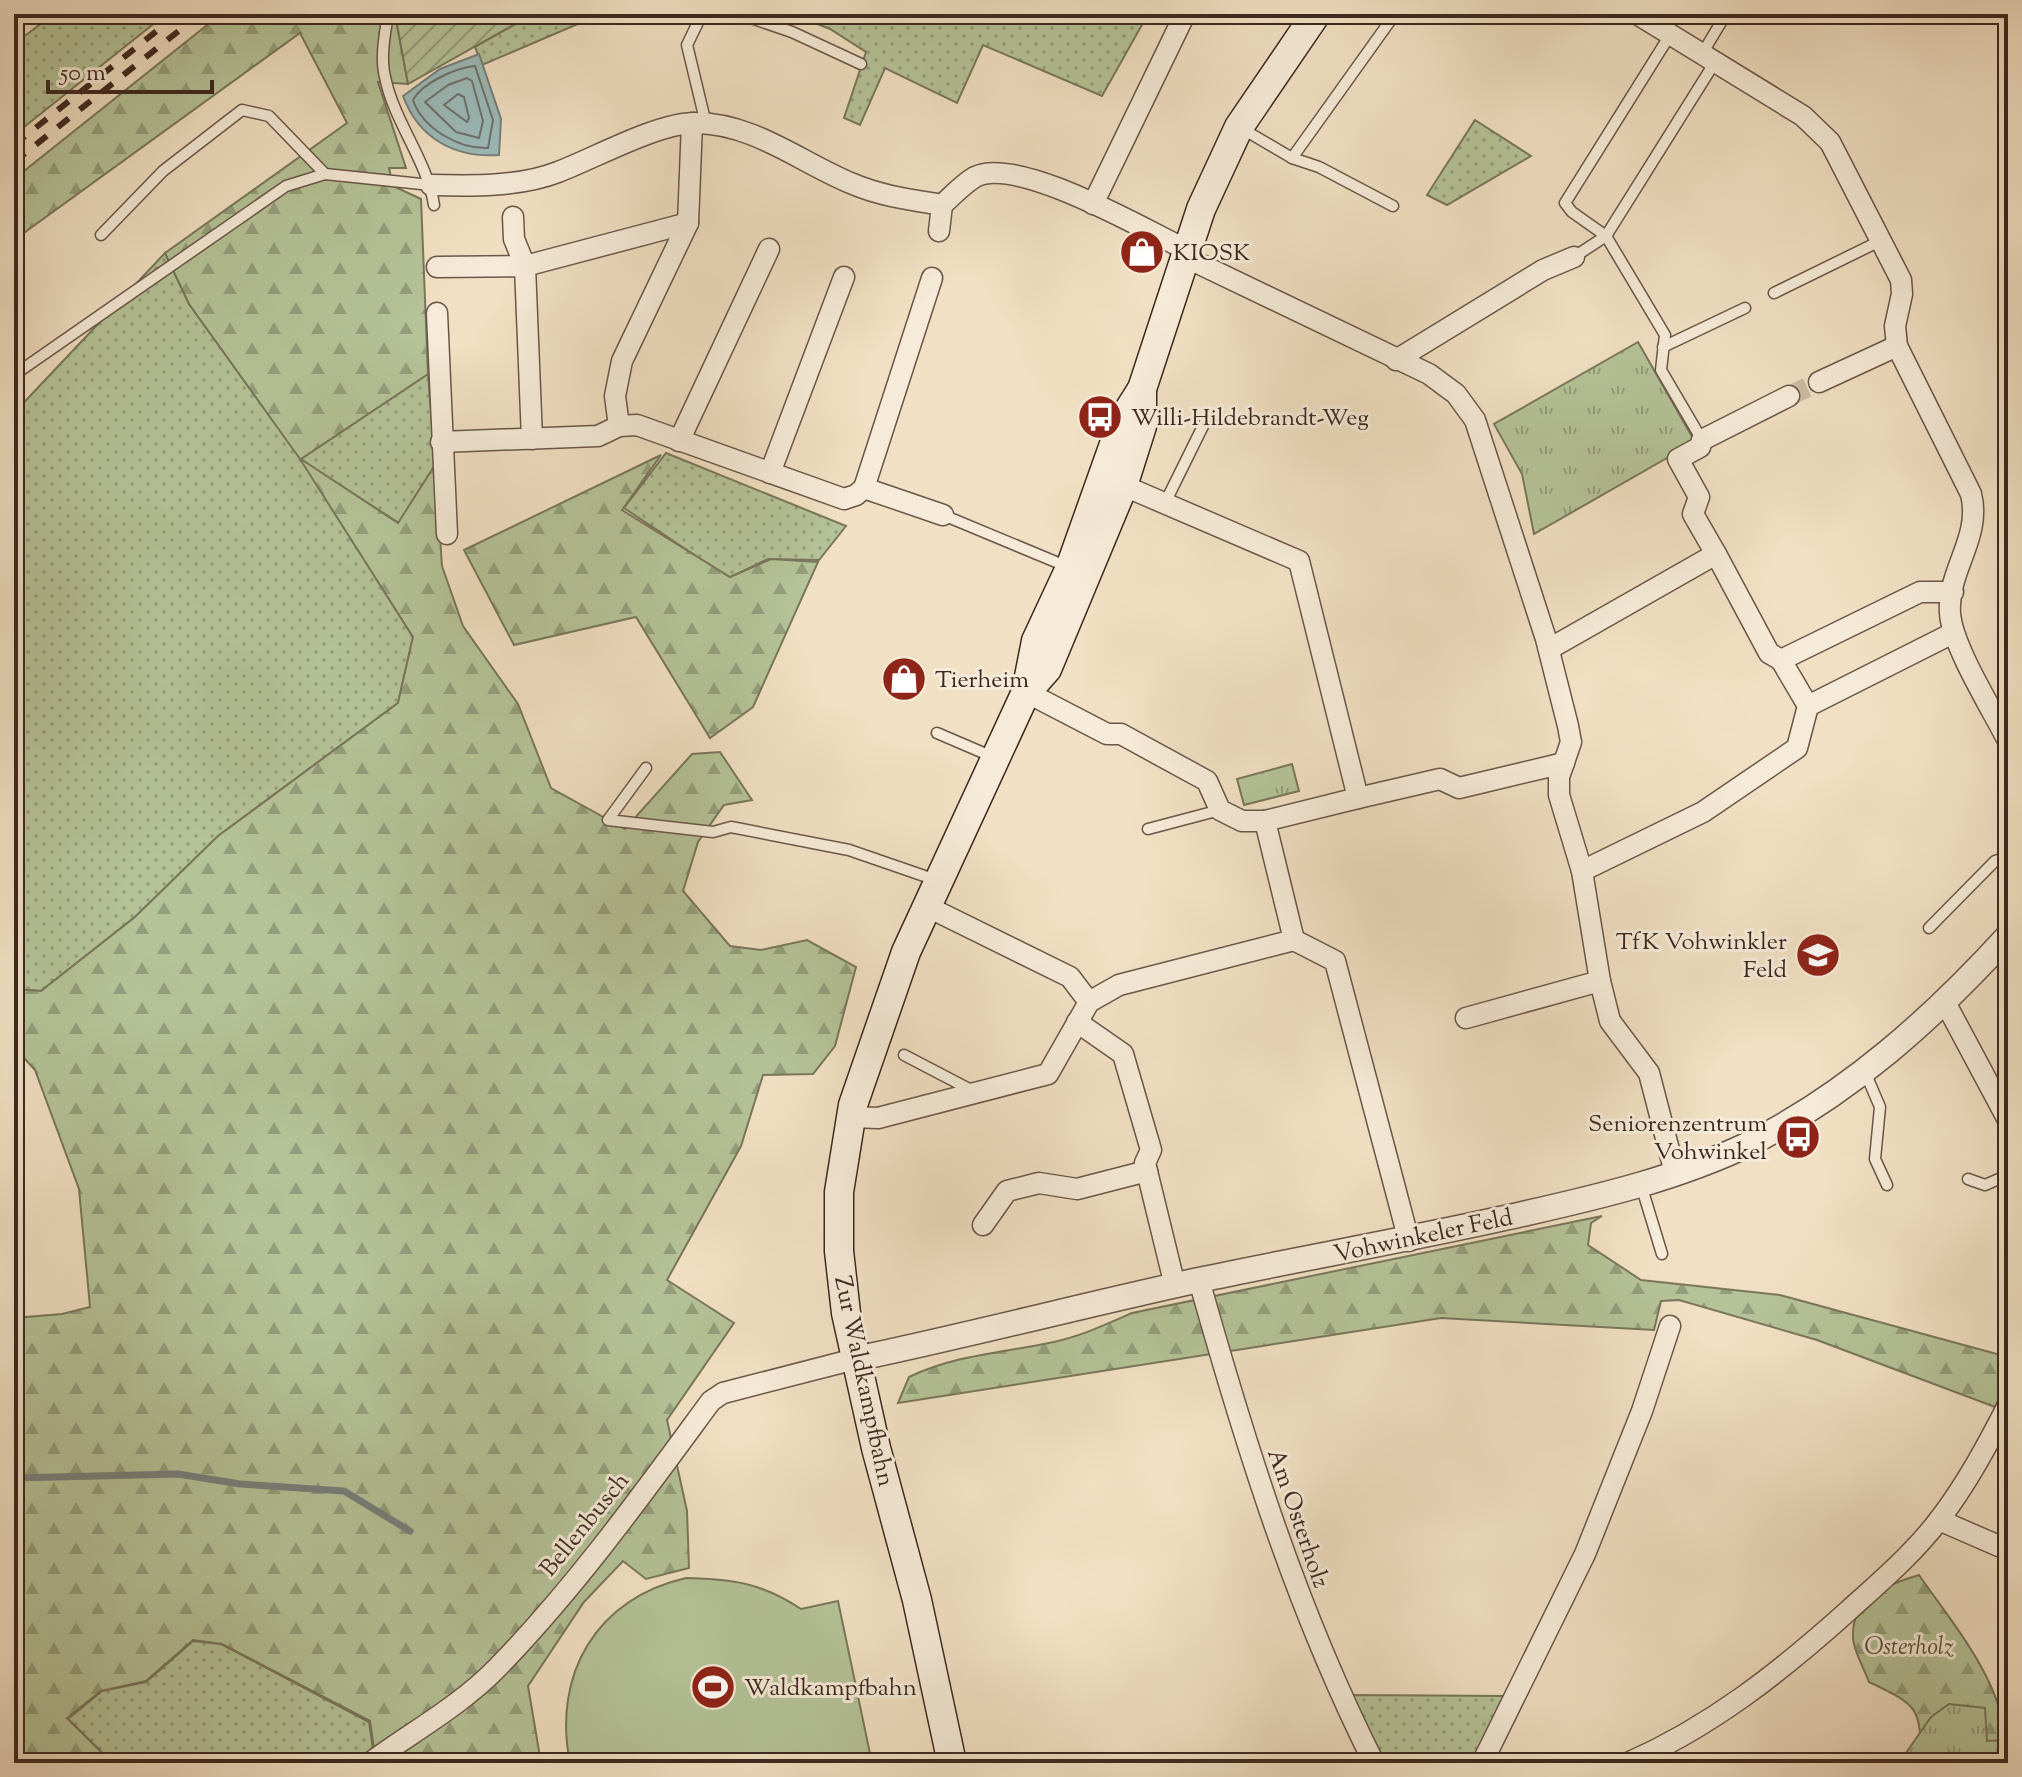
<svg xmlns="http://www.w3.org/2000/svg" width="2022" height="1777" font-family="'Sorts Mill Goudy',serif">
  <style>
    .grass { fill: url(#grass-dots); stroke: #79765c; stroke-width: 2 }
    .forest { fill: url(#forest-firs); stroke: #79765c; stroke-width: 2 }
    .park { fill: url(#park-tufts); stroke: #79765c; stroke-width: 2 }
    .garden { fill: url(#garden-furrows); stroke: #79765c; stroke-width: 2 }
    .pitch { fill: #b5c398; stroke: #79765c; stroke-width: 2 }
    .water { fill: #9cbbba; stroke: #76807c; stroke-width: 2 }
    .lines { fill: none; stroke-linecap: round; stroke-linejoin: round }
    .shore { stroke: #6c726d; stroke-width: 2 }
    .stream { stroke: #76807c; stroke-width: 7 }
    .minor-tunnel { stroke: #cdbba2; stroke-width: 20; stroke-dasharray: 20 10; stroke-linecap: butt }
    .service-casing { stroke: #6a5649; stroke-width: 13 }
    .minor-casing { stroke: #6a5649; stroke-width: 23 }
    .tertiary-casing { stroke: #6a5649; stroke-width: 27 }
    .secondary-casing { stroke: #3d2820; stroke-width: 31 }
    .service { stroke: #f6ebd8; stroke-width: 10 }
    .minor { stroke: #f6ebd8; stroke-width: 20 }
    .tertiary { stroke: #f6ebd8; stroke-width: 24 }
    .secondary { stroke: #f6ebd8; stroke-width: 28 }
    .rail { stroke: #3d2820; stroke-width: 6; stroke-dasharray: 14 14; stroke-linecap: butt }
    .labels { text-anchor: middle; stroke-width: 6; stroke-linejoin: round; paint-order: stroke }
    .poi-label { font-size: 24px; fill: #3d2820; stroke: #f6ebd8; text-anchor: start }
    .street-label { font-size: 24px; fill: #3d2820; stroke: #f6ebd8 }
    .park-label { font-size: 24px; font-style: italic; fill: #5b4f3e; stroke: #f6ebd8 }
  </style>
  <defs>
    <pattern id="grass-dots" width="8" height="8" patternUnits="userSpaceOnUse" patternTransform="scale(2)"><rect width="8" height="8" fill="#b5c398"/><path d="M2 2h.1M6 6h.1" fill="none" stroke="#949e7c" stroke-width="1.8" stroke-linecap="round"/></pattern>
    <pattern id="forest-firs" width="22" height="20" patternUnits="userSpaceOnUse" patternTransform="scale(2)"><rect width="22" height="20" fill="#b5c398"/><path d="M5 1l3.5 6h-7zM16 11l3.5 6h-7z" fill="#949e7c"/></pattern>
    <pattern id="park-tufts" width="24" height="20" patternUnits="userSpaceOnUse" patternTransform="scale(2)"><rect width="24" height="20" fill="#b5c398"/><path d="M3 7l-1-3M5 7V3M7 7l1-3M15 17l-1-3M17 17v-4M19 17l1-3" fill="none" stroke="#949e7c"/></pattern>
    <pattern id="garden-furrows" width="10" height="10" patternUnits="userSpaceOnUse" patternTransform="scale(2)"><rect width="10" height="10" fill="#b5c398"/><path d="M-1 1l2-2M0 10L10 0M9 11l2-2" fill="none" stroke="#949e7c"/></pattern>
  </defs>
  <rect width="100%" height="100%" fill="#f1e0c3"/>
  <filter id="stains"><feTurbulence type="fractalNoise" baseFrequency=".0025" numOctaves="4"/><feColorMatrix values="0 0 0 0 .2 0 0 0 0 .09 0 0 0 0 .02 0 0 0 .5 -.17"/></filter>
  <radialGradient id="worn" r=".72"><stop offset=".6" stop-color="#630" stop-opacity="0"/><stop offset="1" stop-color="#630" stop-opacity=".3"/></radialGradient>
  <g class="grass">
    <polygon points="54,14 166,14 14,135 14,44"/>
    <polygon points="533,14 601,14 482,65 475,47"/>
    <polygon points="792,14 1148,14 1102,96 983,45 957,103 885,68 860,125 844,118 866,52 830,29"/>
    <polygon points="1475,120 1531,156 1447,205 1427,195"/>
    <polygon points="165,253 189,304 301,459 428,374 435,465 399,523 302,461 413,637 398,703 218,836 135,917 41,991 14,989 14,413"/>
    <polygon points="666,453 846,526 819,560 768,559 729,578 624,508"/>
    <polygon points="193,1641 221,1644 369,1722 374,1755 362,1763 113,1763 68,1719 102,1691 146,1682"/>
    <polygon points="1349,1695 1507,1696 1478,1752 1467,1763 1390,1763 1375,1746"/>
  </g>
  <g class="forest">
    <polygon points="221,14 395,14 408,84 378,82 406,168 389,168 393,186 421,199 428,374 301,459 398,523 435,465 442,566 463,626 518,704 551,788 625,829 692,754 720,752 752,800 724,805 698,842 683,891 730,946 761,950 807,940 856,967 835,1046 813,1074 763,1075 741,1146 667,1280 734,1323 667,1420 687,1511 689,1568 646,1579 623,1561 584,1602 528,1686 541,1763 376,1763 370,1721 222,1644 193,1640 146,1681 101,1691 67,1718 112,1763 14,1763 14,1318 62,1314 90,1307 79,1189 35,1070 14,1047 14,989 41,991 135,917 218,836 398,703 413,637 300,459 189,304 165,253 347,123 300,33 14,240 14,179"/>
    <polygon points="661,455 622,510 730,577 771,559 818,562 753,707 710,738 636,617 514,645 464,550"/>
    <path d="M1602,1216L1591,1223L1588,1245L1641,1280L1780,1295L2008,1357V1379L1995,1407L1817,1340L1679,1300L1661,1301L1654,1330L1441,1318L898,1403L909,1377C955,1355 1000,1353 1049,1343C1079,1337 1105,1325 1132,1313Z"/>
    <path d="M1919,1575C1960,1634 2008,1687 2008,1763H1920C1921,1708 1920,1706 1869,1682C1864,1668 1852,1648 1853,1634C1853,1596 1889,1584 1919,1575Z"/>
  </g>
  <g class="park">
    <polygon points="1638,342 1695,442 1534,534 1522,474 1494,424"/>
    <polygon points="1292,764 1299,791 1244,805 1237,779"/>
    <polygon points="1949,1704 1985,1708 1987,1741 2008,1740 2008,1763 1899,1763 1931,1717"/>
  </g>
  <polygon class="garden" points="395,14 533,14 408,84"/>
  <path class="pitch" d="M686,1578C733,1579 762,1583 801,1609L838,1601L872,1763H570C552,1674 597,1598 686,1578Z"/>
  <path class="water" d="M479,54L501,119L499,155C455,158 419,139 403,96L440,69Z"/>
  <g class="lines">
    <g class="shore">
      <path d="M475,66L493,120L488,148C459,149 423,129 413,100C423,82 456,68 475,66Z"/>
      <polygon points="467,78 472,81 483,121 479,138 456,132 425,102 448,85"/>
      <polygon points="458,94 464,97 469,118 467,122 444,105"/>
    </g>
    <polyline class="stream" points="14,1478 178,1474 240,1484 344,1491 410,1531"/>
    <polyline class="minor-tunnel" points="1789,396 1819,382"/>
    <g class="service-casing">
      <g id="service">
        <path d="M388,14C385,34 380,57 385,77C394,122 427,160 434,205"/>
        <polyline points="702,14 687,45 706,124"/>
        <polyline points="739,14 792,32 861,64"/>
        <polyline points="1670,35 1565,203 1572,212 1606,236 1715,62"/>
        <polyline points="1702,54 1726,14"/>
        <polyline points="1241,128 1292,158 1395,14"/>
        <polyline points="1292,158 1319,167 1393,206"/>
        <polyline points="101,235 163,171 242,110 269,116 325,174"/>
        <polyline points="1574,257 1606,236 1665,335 1661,370 1702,440"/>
        <polyline points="1774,293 1882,240"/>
        <polyline points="1663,347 1745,308"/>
        <polyline points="14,375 286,186 325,174 431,185"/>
        <polyline points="1164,505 1205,422"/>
        <polyline points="943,515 1068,567"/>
        <polyline points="937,733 993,757"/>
        <polyline points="646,768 608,820 713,832 731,827 849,850 936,880"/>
        <polyline points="1148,829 1220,810"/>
        <polyline points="1929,928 1995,861 2008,857"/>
        <polyline points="904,1055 973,1091"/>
        <polyline points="1865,1072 1880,1107 1875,1159 1887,1185"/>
        <polyline points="1968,1179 1985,1185 2008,1175"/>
        <polyline points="1641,1185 1662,1254"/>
      </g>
    </g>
    <g class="minor-casing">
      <g id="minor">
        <path d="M1637,14L1803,116L1830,142L1901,280L1902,294L1895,326L1897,346L1971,494C1982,538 1947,570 1950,613C1952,646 1992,709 2008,741"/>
        <path d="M431,185C471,186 520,187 558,172C595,158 657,123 695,123C754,123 801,163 853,184C881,196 912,200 942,205C952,196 963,184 975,177C1017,155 1145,230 1187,250"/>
        <polyline points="1093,204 1185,14"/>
        <polyline points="513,217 514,239 525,266 688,223"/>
        <polyline points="939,231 942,205"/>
        <polyline points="1185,257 1429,374 1456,394 1475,420 1546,639 1568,726 1571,742 1559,777 1559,795 1582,871 1600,981 1610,1021 1649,1073 1675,1173"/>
        <polyline points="437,267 525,266 532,439"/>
        <polyline points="437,313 447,534"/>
        <polyline points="1396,360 1543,270 1574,257"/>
        <polyline points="1819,382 1897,346"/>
        <polyline points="619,426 637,425 844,499 856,495 864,488 943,515"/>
        <polyline points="679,441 769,249"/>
        <polyline points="441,442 598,436 619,426 615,396 622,361 688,223 692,123"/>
        <polyline points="770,473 844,277"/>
        <polyline points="864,488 932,278"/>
        <polyline points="1122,489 1136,491 1299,561 1358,798 1265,821 1294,940 1335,961 1409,1241"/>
        <polyline points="1716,554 1769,653 1781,660"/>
        <polyline points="1953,592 1920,592 1781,660 1808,706 1953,633"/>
        <polyline points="1549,649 1716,554 1693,514 1699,497 1678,459 1700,447 1702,440 1789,396"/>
        <polyline points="1026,692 1107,734 1121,734 1207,781 1220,810 1242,821 1265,821"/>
        <polyline points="1358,798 1440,779 1459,788 1564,763"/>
        <polyline points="1582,871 1703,812 1797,748 1808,706"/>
        <polyline points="926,906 1070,977 1089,1002"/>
        <polyline points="1946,1004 2008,1120"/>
        <polyline points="1466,1018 1600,981"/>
        <polyline points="1077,1022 1123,1054 1151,1150 1145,1163 1175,1286"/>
        <polyline points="851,1117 878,1118 1048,1074 1089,1002 1119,985 1294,940"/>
        <polyline points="983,1225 1007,1191 1039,1183 1077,1189 1147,1171"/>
        <path d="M1199,1280C1246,1447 1296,1608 1374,1763"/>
        <polyline points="1939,1520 2008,1550"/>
        <path d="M370,1763C412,1732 460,1706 497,1668C576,1587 644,1492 711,1401L723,1393L855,1359"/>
        <polyline points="1482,1763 1585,1554 1642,1411 1670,1326"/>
        <path d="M1628,1763C1712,1726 1780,1672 1848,1611C1880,1582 1913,1554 1939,1520C1966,1485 1988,1444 2008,1405"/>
      </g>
    </g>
    <g class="tertiary-casing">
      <path id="tertiary" d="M855,1359C970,1335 1084,1305 1199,1280C1308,1257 1418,1238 1527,1213C1602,1196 1678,1178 1749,1144C1850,1093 1932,1019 2008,936"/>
    </g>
    <g class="secondary-casing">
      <g id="secondary">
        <polyline points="1032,686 1047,669 1122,489 1142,426 1142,389"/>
        <polyline points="952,1763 917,1600 876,1448 846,1313 839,1251 839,1192 853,1105 906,952 1026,692 1036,641 1070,568 1123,419 1142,389 1201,209 1239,127 1316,14"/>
      </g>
    </g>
    <use href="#service" class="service"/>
    <use href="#minor" class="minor"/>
    <use href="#tertiary" class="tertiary"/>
    <use href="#secondary" class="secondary"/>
    <g class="rail">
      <polyline points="14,145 178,14"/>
      <polyline points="14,162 200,14"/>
    </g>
  </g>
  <defs>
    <g id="shop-disc" transform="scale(2.3)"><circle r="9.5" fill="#8f2418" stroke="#f6ebd8"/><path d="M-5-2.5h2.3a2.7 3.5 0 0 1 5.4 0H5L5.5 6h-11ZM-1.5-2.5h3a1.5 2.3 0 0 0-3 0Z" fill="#fff"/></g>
    <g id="bus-disc" transform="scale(2.3)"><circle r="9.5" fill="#8f2418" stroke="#f6ebd8"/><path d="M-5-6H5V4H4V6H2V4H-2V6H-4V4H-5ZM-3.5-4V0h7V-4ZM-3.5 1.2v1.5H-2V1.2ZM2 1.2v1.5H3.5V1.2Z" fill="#fff"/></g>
    <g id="school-disc" transform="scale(2.3)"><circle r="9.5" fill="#8f2418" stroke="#f6ebd8"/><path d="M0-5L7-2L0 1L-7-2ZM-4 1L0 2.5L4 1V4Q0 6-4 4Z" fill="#fff"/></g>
    <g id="stadium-disc" transform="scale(2.3)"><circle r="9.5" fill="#8f2418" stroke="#f6ebd8"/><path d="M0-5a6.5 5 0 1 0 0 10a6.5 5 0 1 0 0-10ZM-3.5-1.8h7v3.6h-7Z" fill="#fff"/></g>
  </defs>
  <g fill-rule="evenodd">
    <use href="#shop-disc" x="1142" y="252"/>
    <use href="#bus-disc" x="1100" y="417"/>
    <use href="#shop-disc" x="904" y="679"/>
    <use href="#school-disc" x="1818" y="955"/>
    <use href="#bus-disc" x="1798" y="1137"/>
    <use href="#stadium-disc" x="713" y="1687"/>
  </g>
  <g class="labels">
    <g class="poi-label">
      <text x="1173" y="260">KIOSK</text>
      <text x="1131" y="425">Willi-Hildebrandt-Weg</text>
      <text x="935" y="687">Tierheim</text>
      <text x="1787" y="949" text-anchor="end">TfK Vohwinkler<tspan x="1787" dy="28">Feld</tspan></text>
      <text x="1767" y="1131" text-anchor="end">Seniorenzentrum<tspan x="1767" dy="28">Vohwinkel</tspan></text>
      <text x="744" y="1695">Waldkampfbahn</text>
    </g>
    <g class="street-label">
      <text transform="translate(1423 1235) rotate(-12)" y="8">Vohwinkeler Feld</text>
      <text transform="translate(865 1381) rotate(78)" y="8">Zur Waldkampfbahn</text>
      <text transform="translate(1299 1518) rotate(71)" y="8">Am Osterholz</text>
      <text transform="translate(584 1524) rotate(-51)" y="8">Bellenbusch</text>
    </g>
    <g class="park-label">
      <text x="1909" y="1654">Osterholz</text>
    </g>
  </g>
  <rect width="2022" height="1777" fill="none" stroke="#f1e0c3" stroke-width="48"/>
  <rect x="16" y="16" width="1990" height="1745" fill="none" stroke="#3d2820" stroke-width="4"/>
  <rect x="24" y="24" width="1974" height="1729" fill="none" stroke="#3d2820" stroke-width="2"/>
  <path d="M48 80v12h164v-12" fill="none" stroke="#3d2820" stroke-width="4"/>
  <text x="60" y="80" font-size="24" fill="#3d2820" stroke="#f6ebd8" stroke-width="6" paint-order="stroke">50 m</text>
  <rect width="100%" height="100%" filter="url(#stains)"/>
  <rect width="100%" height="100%" fill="url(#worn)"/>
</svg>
